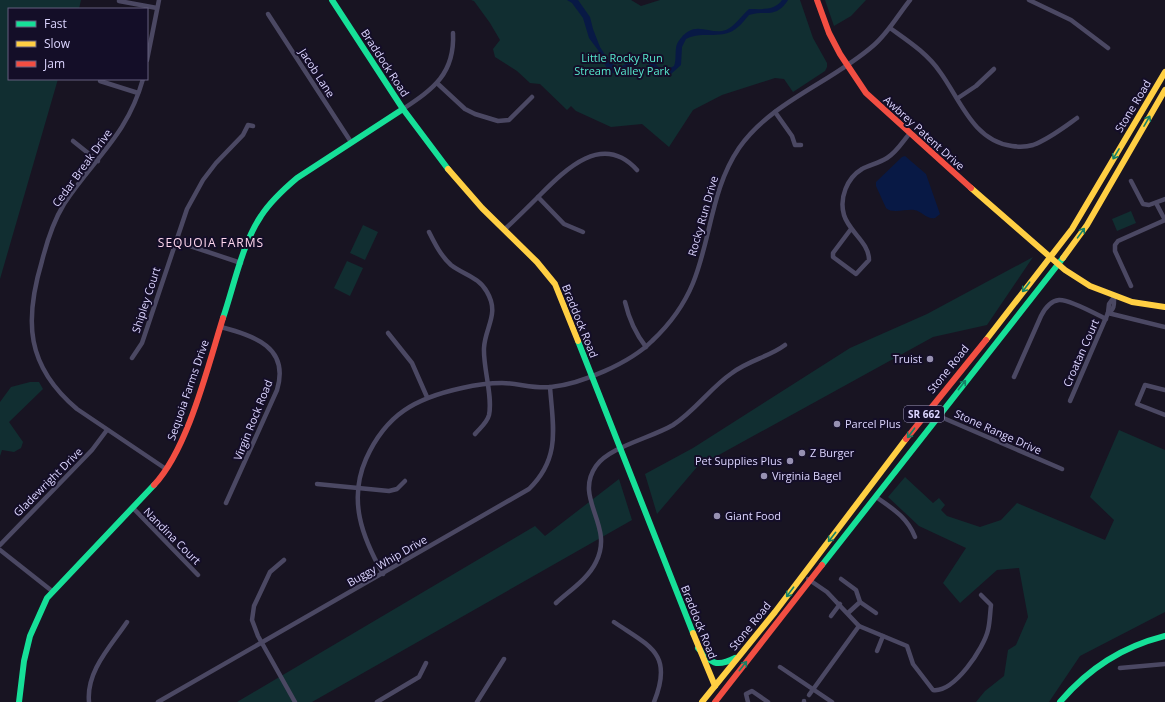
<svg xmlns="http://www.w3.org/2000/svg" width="1165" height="702" font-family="'Open Sans',sans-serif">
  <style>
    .green { fill: #112e31 }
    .water { fill: #081945 }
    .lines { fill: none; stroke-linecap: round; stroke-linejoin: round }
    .street { stroke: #4b4863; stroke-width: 4.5 }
    .fast { stroke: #16e098; stroke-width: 6 }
    .slow { stroke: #ffcf43; stroke-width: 6 }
    .jam { stroke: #f24e42; stroke-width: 6 }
    .oneway { stroke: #158266 }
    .poi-dot { fill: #9791b2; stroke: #140e28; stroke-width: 1.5 }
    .labels { text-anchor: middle; stroke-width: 4; stroke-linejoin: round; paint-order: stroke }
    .shield { fill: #140e28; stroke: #a099be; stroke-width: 1 }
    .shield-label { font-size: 10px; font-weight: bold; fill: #dcd5ff }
    .park-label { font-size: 11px; fill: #57e9ce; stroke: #140e28 }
    .street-label { font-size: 11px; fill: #dcd5ff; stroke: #140e28 }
    .poi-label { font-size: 11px; fill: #dcd5ff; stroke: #140e28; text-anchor: start }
    .neighbourhood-label { font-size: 12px; letter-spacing: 1px; fill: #ffd7ee; stroke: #140e28 }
  </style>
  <rect width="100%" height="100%" fill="#181422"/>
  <g class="green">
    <polygon points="0,0 81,0 79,9 9,9 9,79 58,79 0,279"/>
    <polygon points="471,0 631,0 641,6 660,0 800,0 813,38 827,63 827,67 825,71 793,92 784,79 775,78 722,95 693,110 669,147 642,124 611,127 576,111 571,106 567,110 540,84 530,83 517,71 495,57 493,49 500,40 490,23 474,1"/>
    <polygon points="825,0 866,0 851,16 834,26"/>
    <polygon points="1131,211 1136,223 1117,231 1112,219"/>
    <polygon points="363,225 378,232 365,260 350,253"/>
    <polygon points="1033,257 987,325 933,337 697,467 657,514 645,474 693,448 850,348 927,314"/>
    <polygon points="347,261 363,268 350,296 334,288"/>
    <polygon points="30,382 39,382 43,389 9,422 23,442 21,448 14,452 2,450 0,456 0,402 11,387"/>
    <polygon points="1119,430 1165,450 1165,612 1080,656 1049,702 976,702 985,691 1004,676 1008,650 1016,645 1028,617 1019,568 997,570 960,603 943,583 966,548 919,526 888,497 905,477 933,503 939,498 945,505 941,510 947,516 980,527 1001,520 1017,503 1105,540 1114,520 1090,497"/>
    <polygon points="619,479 632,520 312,702 237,702 535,526 545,536"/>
  </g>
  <g class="water">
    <path d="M567,0H578L590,17L593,29L600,47L609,61L617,67C630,66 632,55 641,54C650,52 653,68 666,70L674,66C677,59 674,48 678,42C694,17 709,36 726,30C735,26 742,15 749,9C760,9 775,11 782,0H788C776,19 766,10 749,15C745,19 742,24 738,27C723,41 703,30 686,39L682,47L681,65L671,74H656L647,62L641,58C630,64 624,79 608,71L598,50L589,38L583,18L572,3Z"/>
    <path d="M905,156L926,174L940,214L935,218C927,220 922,211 914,210C906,209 892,214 886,208L876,186V182L902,157Z"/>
  </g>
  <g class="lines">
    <g class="street">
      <polyline points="1029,0 1071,20 1108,48"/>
      <polyline points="119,1 157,8"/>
      <polyline points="268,14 351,142"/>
      <path d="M890,28C908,41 927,53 940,72C960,99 973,141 1012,146C1019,147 1026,147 1033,145C1049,139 1063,128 1077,118"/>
      <polyline points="147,60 159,0"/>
      <path d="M143,79C127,136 94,158 64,204C53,222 47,241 42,261C24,321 26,366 77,409L166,469"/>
      <polyline points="100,81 138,93"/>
      <polyline points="438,84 465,109 475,114 498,121 509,120 532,97"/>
      <polyline points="958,98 976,86 994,69"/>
      <path d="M403,109C433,89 455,74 453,33"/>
      <polyline points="775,112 792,136 795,145 801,145"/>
      <polyline points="73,141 98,161"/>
      <polyline points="1131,181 1143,204 1149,205 1165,199"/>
      <polyline points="538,197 564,224 583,232"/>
      <polyline points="1156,203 1165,220"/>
      <path d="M505,229C516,219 527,208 538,197C564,171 602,131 637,170"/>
      <path d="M851,229L833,253V257L856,274L869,260C869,242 849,232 844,215C839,198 847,178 862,169C870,165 879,163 887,158C897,152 903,141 910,133"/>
      <path d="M429,232C435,244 441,256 451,265C464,275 479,277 487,292C500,314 485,327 484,348C483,368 493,396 489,415C487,423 480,428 475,434"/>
      <polyline points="175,241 241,263"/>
      <polyline points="1131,286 1115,251 1115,245 1118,241 1165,220"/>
      <path d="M625,302C629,319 635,333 646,347"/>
      <polyline points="1108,313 1165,327"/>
      <path d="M1108,313C1115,309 1114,304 1114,297"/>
      <path d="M221,327C254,336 290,347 277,390L226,503"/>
      <polyline points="388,333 412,363 427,397"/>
      <polyline points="132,358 142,343 187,209 203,180 216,163 243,135 248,125 253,126"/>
      <path d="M1014,377L1041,316C1045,308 1050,301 1059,300C1069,299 1096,314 1106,319"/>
      <polyline points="1165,390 1145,385 1137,404 1165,415"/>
      <polyline points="1070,401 1108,313 1109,304 1114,297"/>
      <polyline points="927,411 1062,469"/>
      <polyline points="317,484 389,491 397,489 405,481"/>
      <path d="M876,497C893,509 907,517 915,537"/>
      <polyline points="133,508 198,575"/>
      <polyline points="0,545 92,450 107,430"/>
      <polyline points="0,550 52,591"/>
      <polyline points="284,560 270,572 254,606 252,620 258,636 295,702"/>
      <path d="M383,574C362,537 348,500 366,459C386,414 416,398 462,388C475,385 489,383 502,383C518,383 534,389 551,387C581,384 630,363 652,341C669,325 684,305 693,283C711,239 711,189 739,148C772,101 831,83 874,45C888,33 898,15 910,0"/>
      <path d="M808,579L827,592L859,626L907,646L913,664L933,690C954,693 984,648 988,630C990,622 990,613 991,605L981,595"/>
      <polyline points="841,579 856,590 860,602 848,613"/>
      <polyline points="860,602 876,613"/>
      <path d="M556,603C569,591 588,579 596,562C615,525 573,499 596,466C609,447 651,438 673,425C696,410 710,388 732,373C749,360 769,357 785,345"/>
      <polyline points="831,616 840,604"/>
      <path d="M614,622C649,646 674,653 654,702"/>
      <polyline points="877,651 883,636"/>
      <polyline points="780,667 832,702"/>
      <polyline points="1120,668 1165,664"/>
      <polyline points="809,695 859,626"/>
      <path d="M89,702C86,671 111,646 127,622"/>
      <path d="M158,702L529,489C561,458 553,427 550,387"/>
      <polyline points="377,702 419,677 426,663"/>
      <polyline points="477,702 504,659"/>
      <polyline points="748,702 746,694 752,691 768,702"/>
      <polyline points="804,702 804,701"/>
    </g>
    <g class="fast">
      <polyline points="332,0 403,109 448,169"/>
      <path d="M223,318C234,286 242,244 261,216C270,202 284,189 297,178L403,109"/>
      <polyline points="578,341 693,633"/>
      <polyline points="822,565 1063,258"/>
      <path d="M698,648C711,663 716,668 735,658"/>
      <polyline points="19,702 24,661 30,636 47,598 154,485"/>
      <path d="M1060,702C1089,668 1122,647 1165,636"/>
    </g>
    <g class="slow">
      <polyline points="448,169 482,208 537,262 555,284 578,341"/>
      <polyline points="971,188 1065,270 1090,286 1132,302 1165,307"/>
      <polyline points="1063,258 1087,225 1165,90"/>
      <polyline points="986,340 1072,229 1165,72"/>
      <polyline points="693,633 715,686"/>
      <polyline points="702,702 775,612 906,439"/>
    </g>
    <g class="jam">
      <polyline points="817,0 829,33 840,54 866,93 971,188"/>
      <polyline points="906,439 986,340"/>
      <path d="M154,485C188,449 208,366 223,318"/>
      <polyline points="715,702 822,565"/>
    </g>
  </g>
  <defs><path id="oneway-shaft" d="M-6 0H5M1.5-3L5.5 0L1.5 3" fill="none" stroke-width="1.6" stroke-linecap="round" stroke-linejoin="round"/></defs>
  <g class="oneway">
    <use href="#oneway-shaft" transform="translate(1147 121) rotate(-60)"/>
    <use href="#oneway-shaft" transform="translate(1116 154) rotate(121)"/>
    <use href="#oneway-shaft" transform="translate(1081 233) rotate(-54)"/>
    <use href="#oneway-shaft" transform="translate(1026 287) rotate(127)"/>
    <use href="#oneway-shaft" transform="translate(962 385) rotate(-52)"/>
    <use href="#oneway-shaft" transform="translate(911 433) rotate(127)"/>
    <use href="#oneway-shaft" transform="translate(832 537) rotate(128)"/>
    <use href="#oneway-shaft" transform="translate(790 592) rotate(127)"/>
    <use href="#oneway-shaft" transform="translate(743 666) rotate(-52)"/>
  </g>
  <g class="poi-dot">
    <circle cx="930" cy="359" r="4"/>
    <circle cx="837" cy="424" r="4"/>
    <circle cx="802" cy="453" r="4"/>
    <circle cx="790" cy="461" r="4"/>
    <circle cx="764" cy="476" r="4"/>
    <circle cx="717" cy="516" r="4"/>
  </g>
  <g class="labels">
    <rect class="shield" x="904" y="406" width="40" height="16" rx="3"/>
    <g class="shield-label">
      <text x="924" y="418">SR 662</text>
    </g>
    <g class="park-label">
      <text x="622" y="62">Little Rocky Run<tspan x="622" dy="13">Stream Valley Park</tspan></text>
    </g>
    <g class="street-label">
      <text transform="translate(385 63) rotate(57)" y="4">Braddock Road</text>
      <text transform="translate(317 73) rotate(57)" y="4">Jacob Lane</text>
      <text transform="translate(1133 106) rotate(-59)" y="4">Stone Road</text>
      <text transform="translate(924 133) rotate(42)" y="4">Awbrey Patent Drive</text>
      <text transform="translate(82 168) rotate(-54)" y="4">Cedar Break Drive</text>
      <text transform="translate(703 216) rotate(-74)" y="4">Rocky Run Drive</text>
      <text transform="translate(146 300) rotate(-72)" y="4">Shipley Court</text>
      <text transform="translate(580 321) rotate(68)" y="4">Braddock Road</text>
      <text transform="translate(1081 353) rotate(-66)" y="4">Croatan Court</text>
      <text transform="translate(948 369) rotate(-51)" y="4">Stone Road</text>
      <text transform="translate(188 390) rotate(-71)" y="4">Sequoia Farms Drive</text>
      <text transform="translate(253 420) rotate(-68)" y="4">Virgin Rock Road</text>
      <text transform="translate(998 432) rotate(24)" y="4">Stone Range Drive</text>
      <text transform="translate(48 482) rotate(-45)" y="4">Gladewright Drive</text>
      <text transform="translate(172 536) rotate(45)" y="4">Nandina Court</text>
      <text transform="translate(387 561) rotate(-30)" y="4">Buggy Whip Drive</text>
      <text transform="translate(699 622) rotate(68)" y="4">Braddock Road</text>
      <text transform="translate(750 626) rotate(-51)" y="4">Stone Road</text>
    </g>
    <g class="poi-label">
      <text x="922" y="363" text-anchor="end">Truist</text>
      <text x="845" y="428">Parcel Plus</text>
      <text x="810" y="457">Z Burger</text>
      <text x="782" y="465" text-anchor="end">Pet Supplies Plus</text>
      <text x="772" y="480">Virginia Bagel</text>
      <text x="725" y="520">Giant Food</text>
    </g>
    <g class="neighbourhood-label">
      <text x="211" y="247">SEQUOIA FARMS</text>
    </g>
  </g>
  <rect x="8" y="8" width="140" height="72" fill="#140e28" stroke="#645e7e"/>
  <rect x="16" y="21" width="20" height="6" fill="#16e098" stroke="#645e7e"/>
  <text x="44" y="28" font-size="12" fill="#dcd5ff">Fast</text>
  <rect x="16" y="41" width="20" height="6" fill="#ffcf43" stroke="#645e7e"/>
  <text x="44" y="48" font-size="12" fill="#dcd5ff">Slow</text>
  <rect x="16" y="61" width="20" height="6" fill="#f24e42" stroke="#645e7e"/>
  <text x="44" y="68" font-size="12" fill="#dcd5ff">Jam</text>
</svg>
